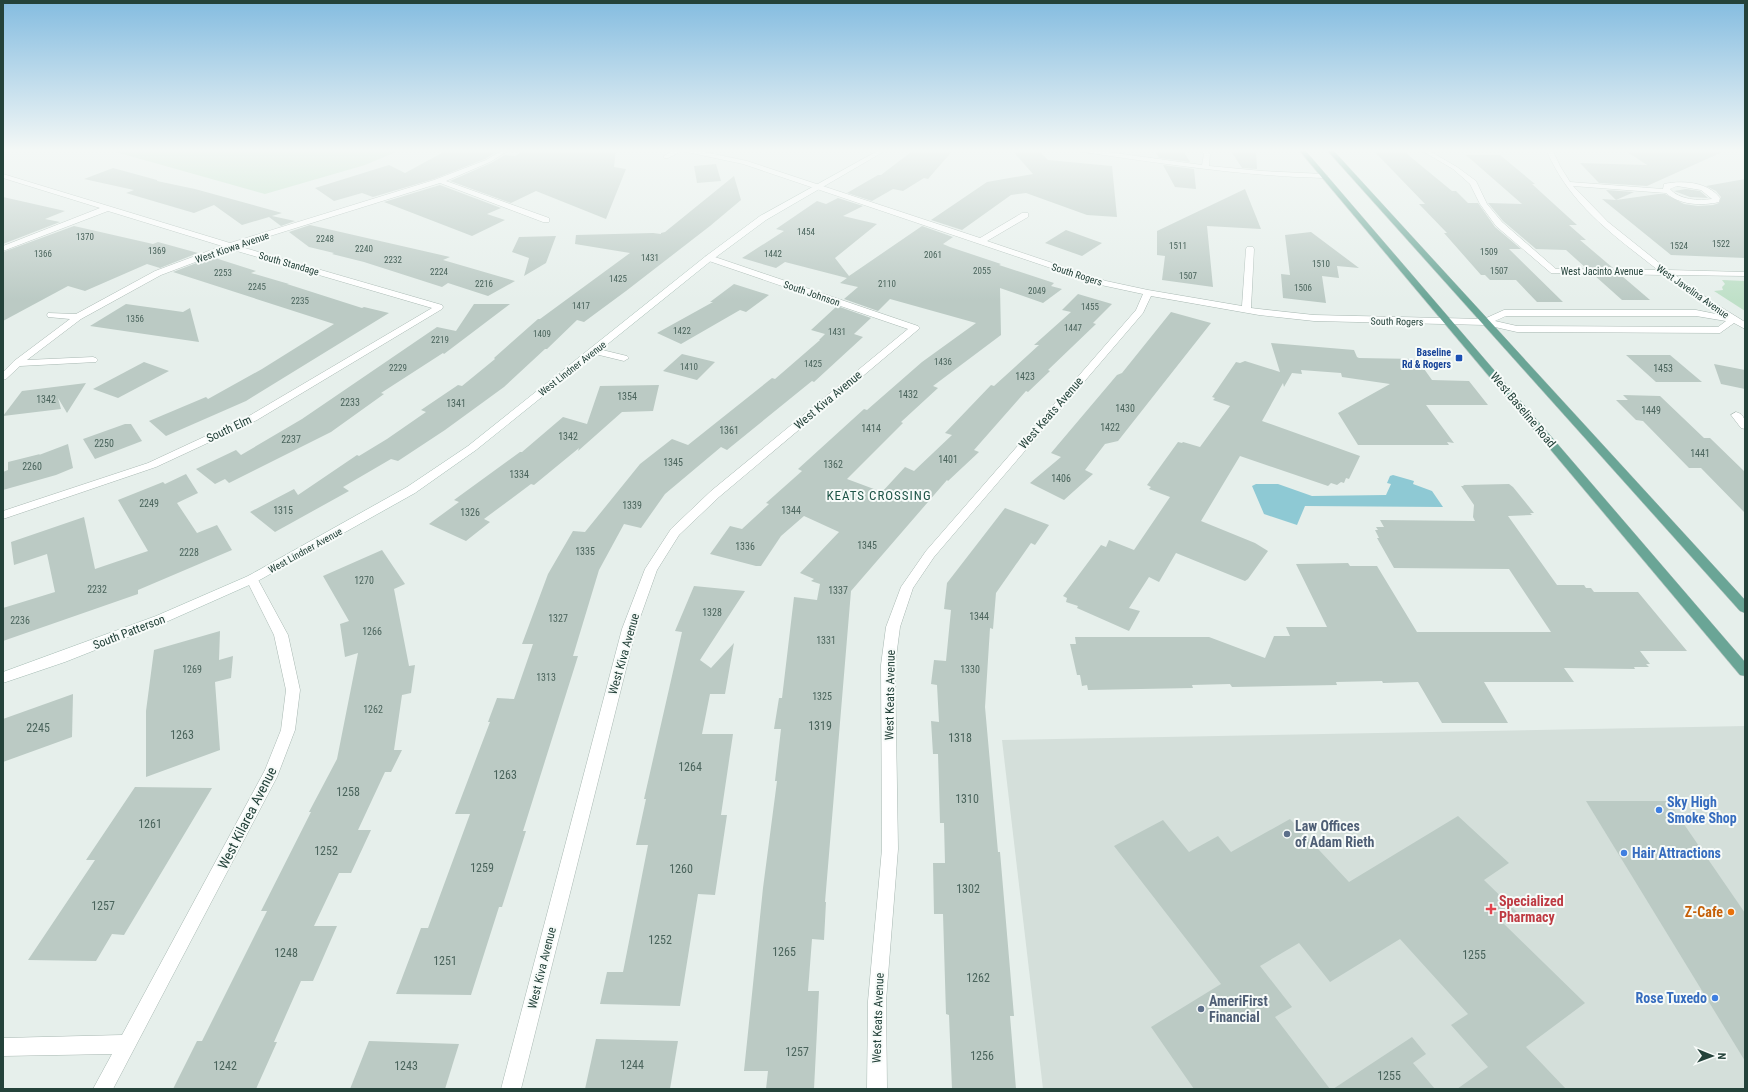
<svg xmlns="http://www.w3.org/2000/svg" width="1748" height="1092" font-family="'Roboto Condensed',sans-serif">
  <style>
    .built { fill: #d4dfda }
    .green { fill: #bfe0c8 }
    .water { fill: #8ec9d4 }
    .building { fill: #bbcac4 }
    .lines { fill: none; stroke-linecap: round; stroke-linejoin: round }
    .street-casing { stroke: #a8b8b2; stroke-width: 1 }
    .secondary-casing { stroke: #a4bbb3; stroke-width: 1 }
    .primary-casing { stroke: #c2cac8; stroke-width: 1 }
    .street { fill: #fff; fill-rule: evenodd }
    .secondary { fill: #fff; fill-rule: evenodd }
    .primary { fill: #6aa596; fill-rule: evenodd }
    .transit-dot { fill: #1a4fb4; stroke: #f7fbf9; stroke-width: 1.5 }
    .shop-dot { fill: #3f7fe0; stroke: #f7fbf9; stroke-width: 1.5 }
    .service-dot { fill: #5c6f8a; stroke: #f7fbf9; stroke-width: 1.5 }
    .health-dot { fill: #e0444e; stroke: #f7fbf9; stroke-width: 1.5 }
    .food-dot { fill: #e8710a; stroke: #f7fbf9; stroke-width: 1.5 }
    .labels { text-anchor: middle; stroke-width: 4; stroke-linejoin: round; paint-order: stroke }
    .far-number-label { font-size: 9px; fill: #4a645c }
    .far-street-label { font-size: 10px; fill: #24423a; stroke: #f7fbf9 }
    .far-transit-label { font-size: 10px; font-weight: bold; fill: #164399; stroke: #f7fbf9; text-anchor: end }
    .number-label { font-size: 10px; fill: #4a645c }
    .street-label { font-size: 12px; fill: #24423a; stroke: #f7fbf9 }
    .near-number-label { font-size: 12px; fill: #4a645c }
    .neighbourhood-label { font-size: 13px; letter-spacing: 1px; fill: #1f5548; stroke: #f7fbf9 }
    .near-shop-label { font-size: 14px; font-weight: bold; fill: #366cbe; stroke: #f7fbf9; text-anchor: start }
    .near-street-label { font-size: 14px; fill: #24423a; stroke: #f7fbf9 }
    .near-service-label { font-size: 14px; font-weight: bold; fill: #4e5e75; stroke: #f7fbf9; text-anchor: start }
    .near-health-label { font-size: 14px; font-weight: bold; fill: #be3a42; stroke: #f7fbf9; text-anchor: start }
    .near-food-label { font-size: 14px; font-weight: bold; fill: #c56008; stroke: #f7fbf9; text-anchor: end }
  </style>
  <rect width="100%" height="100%" fill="#e6efeb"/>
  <polygon class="built" points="1745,726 1745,1089 1043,1089 1002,740"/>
  <g class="green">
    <polygon points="105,149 403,149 365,165 265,194"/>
    <polygon points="1722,280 1745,281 1745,311 1714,291 1723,290 1722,287 1725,284"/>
  </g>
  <polygon class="water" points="1393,475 1414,481 1413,484 1432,491 1443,507 1305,506 1297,525 1264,514 1252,486 1256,484 1278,484 1312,496 1386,495 1391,484 1387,483 1390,476"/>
  <g class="building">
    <polygon points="449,149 465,149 494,153 485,159 434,179 373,197 362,193 334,201 315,188 389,165 405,173"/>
    <polygon points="527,149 565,149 559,153 616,149 614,167 626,169 606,219 536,191 511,203 450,181 491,163 505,155 515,156"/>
    <polygon points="915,149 954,149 928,179 924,178 903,191 893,189 872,201 847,193 878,175 881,175"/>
    <polygon points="1011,149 1037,149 1048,160 1112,166 1117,217 1087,215 1026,193 1011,195 962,230 931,220 987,182 1033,174"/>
    <polygon points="1154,149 1182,149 1190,162 1159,158"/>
    <polygon points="1372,149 1401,149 1452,191 1456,191 1468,203 1478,203 1495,227 1521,249 1509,249 1563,302 1537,302 1516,280 1490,280 1485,275 1481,275 1444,233 1447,233 1419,204 1425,204"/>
    <polygon points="1623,149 1729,149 1647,186 1599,183 1580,163 1647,165"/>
    <polygon points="1231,151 1256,151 1257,169 1242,168"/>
    <polygon points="1466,155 1500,155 1535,184 1532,184 1577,225 1569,225 1586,240 1580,240 1613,268 1586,268 1566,250 1536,249 1503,221 1488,203 1522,204"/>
    <polygon points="716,164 721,181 697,183 694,166"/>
    <polygon points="1163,165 1194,169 1196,189 1175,187"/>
    <polygon points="113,168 157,180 157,181 195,189 282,213 272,216 295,221 281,226 269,217 242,225 214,205 194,213 126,193 134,190 84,179"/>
    <polygon points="734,176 741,200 710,226 626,291 584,322 577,320 547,349 545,349 504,387 445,430 398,461 391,459 343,487 349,491 275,532 250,512 294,489 298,495 357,455 359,456 387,439 426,412 421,410 458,385 462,386 495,359 494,358 538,319 540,319 630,253 575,244 576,235 653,233 661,234 661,233 665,232"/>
    <polygon points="1745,179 1745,258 1671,255 1602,199 1616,200 1606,190 1634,192 1616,200 1658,194 1665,194 1684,204 1698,206 1713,205 1719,203 1721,197 1716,191 1706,186"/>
    <polygon points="440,185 501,208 487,214 505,220 472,236 384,202"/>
    <polygon points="1245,189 1261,229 1207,226 1213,287 1162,280 1165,256 1157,255 1157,231"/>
    <polygon points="1686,189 1700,191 1708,198 1690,197 1674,191"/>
    <polygon points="3,197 65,211 45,219 60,222 3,244"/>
    <polygon points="838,198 863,206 843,216 877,224 835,258 849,276 922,226 953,237 943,244 950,247 1001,264 999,265 1054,283 1051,286 1062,289 1043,303 1000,288 1001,335 933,386 938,388 901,422 903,423 847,479 882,492 905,467 914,471 952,435 945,433 991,385 994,386 1039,345 1034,345 1071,312 1062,310 1078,294 1112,304 1093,323 1096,324 1048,370 1050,371 1028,392 1026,391 974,450 979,452 948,481 947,480 851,591 825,902 826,902 824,940 812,939 808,991 819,991 814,1089 766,1089 768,1071 744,1071 763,888 777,781 775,781 781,729 774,729 779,698 782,698 794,597 817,600 820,584 811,581 814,579 800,573 839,532 804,516 781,536 761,566 756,566 710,554 730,526 742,529 769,504 766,503 802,471 798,469 864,409 867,410 922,362 976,323 890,299 878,311 844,299 858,287 840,283 847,278 785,262 776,268 742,258 784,231 776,229 817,201 826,204"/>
    <polygon points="310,225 450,257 443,260 515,281 488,296 448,283 442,287 364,262 332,254 334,253 309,247 289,232"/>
    <polygon points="74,226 153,244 158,242 198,253 160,268 147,264 85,291 68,286 3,321 3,252"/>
    <polygon points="1066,230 1102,243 1082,256 1045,243"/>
    <polygon points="1311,232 1359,268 1337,266 1339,278 1322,276 1326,303 1283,298 1281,274 1290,275 1285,235"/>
    <polygon points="556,236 546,263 524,276 529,258 512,252 519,237"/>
    <polygon points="212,257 256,271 251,273 289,284 287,284 362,308 364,307 389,313 246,401 166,436 149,421 206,397 208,399 262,369 334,324 173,272"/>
    <polygon points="1594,275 1622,276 1650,300 1622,300"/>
    <polygon points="734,284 769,295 746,312 740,310 681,344 657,333 713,302 710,302"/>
    <polygon points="126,304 183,312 190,308 199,342 90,326"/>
    <polygon points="474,304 510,304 444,354 443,353 381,393 384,394 331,432 229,483 225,479 215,484 196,469 236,450 241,455 302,419 437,327 456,331"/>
    <polygon points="837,306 871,318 854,334 863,337 814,382 812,381 727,450 721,447 665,494 641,528 624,524 599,570 573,656 578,656 523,831 526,831 502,907 499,907 471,995 396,994 421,928 428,928 470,814 455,814 490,722 488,722 497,698 514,699 533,644 522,644 548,574 573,531 585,532 640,464 672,439 688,445 772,378 775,379 820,340 819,340 825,334 811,330"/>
    <polygon points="1171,312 1211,323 1118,441 1105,444 1085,470 1093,474 1064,500 1030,483 1061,457 1051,453 1117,375 1122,373"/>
    <polygon points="1271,343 1354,350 1357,357 1359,358 1417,359 1432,380 1469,381 1488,405 1426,405 1454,443 1447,442 1449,445 1358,445 1338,413 1390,384 1342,377 1341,373 1301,370 1302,374 1292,373 1284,387 1283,383 1262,421 1360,456 1349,479 1346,478 1344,483 1341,482 1337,485 1331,483 1328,486 1240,456 1201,521 1255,543 1268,551 1248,579 1245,581 1176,553 1159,582 1149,577 1129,608 1140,611 1129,631 1077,608 1078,606 1066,602 1067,598 1063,596 1101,545 1106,547 1109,540 1134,550 1170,497 1149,489 1151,487 1147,485 1178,442 1182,443 1183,442 1200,447 1230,406 1213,400 1215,398 1212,397 1236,362 1240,363 1245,361 1280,372"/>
    <polygon points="682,354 715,362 697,380 663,371"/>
    <polygon points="1626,355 1670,355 1702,382 1656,382"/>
    <polygon points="144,362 169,371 118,398 93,389"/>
    <polygon points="1714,364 1745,370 1745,389 1721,384"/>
    <polygon points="86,383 67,413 58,398 61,409 3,416 22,391"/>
    <polygon points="659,385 653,411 622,412 578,451 579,448 534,485 531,484 484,519 490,522 466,541 429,524 459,502 454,500 520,452 522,452 563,417 587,424 600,386"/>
    <polygon points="1623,395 1660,396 1704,438 1710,438 1745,472 1745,513 1701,468 1689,468 1643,421 1636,420 1616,400 1628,400"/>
    <polygon points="125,424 131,424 142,441 95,459 83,439"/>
    <polygon points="68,444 73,468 56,475 3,490 3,472 8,470 8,462 40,454 39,455"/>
    <polygon points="186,474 198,493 177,503 197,533 217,525 232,550 138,590 138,594 3,641 3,608 55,592 47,554 14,565 11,542 84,517 95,569 148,551 118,500 163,482 165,484"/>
    <polygon points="1509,484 1513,487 1534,513 1530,513 1532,515 1508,516 1557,585 1584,585 1586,588 1591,588 1594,592 1638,592 1687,651 1640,651 1650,664 1646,664 1649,667 1634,667 1635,669 1564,668 1574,682 1484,682 1508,723 1442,723 1418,682 1383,683 1382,681 1336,682 1337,685 1232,687 1230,684 1192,685 1193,688 1088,690 1087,685 1082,686 1080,675 1077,675 1070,644 1076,644 1075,637 1209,637 1265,658 1274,636 1290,636 1286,627 1327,627 1296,564 1348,563 1350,566 1377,566 1417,632 1551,632 1509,569 1394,568 1377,538 1379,538 1375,530 1378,530 1376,527 1384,527 1380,520 1475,521 1473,517 1474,505 1461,486 1464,486 1463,485"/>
    <polygon points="1005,508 1049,525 1035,545 1031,543 996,593 993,629 990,628 985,707 998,852 1000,852 1014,1016 1010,1016 1016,1089 952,1089 949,1015 946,1014 943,914 934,914 933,863 945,863 944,823 940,823 938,754 933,754 931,721 939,722 937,685 931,684 934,660 946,661 951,610 944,609 947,583"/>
    <polygon points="382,550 405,584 394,589 409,666 415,665 411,693 402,695 394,750 402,750 391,772 385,772 358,830 371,830 351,873 339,873 314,926 337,926 313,981 301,981 274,1042 277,1042 256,1089 173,1089 197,1041 202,1041 267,911 261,911 311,812 309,812 337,759 358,653 345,657 340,624 349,621 323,576"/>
    <polygon points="694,586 745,591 700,660 711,668 734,643 725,694 710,694 702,734 733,734 721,815 727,815 715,895 698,894 680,1006 600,1004 607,972 623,972 648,845 636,845 646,799 644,799 682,632 675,631"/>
    <polygon points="220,631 219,660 233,656 231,678 215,682 220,750 146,777 146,711 154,650"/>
    <polygon points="73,694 72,737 3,762 3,719"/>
    <polygon points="135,787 212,788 124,935 112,934 96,961 28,960 95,860 86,860"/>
    <polygon points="1586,801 1668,801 1745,913 1745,1061"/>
    <polygon points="1458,816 1509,863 1484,880 1518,913 1503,923 1585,1003 1526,1047 1566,1089 1457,1089 1488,1067 1451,1025 1468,1014 1400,939 1330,982 1299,943 1260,966 1292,1007 1275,1017 1330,1089 1194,1089 1151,1027 1221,984 1114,846 1163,820 1189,852 1218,836 1231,852 1290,819 1349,882"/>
    <polygon points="1412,1037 1426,1054 1413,1063 1435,1089 1333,1089"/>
    <polygon points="596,1039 678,1041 670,1089 585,1089"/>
    <polygon points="369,1041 459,1044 445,1089 350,1089"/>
  </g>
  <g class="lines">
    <g class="street-casing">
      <g id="street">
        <polygon points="504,149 511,149 490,162 446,181 549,218 549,222 543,222 440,183 238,246 442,305 443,307 442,309 257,420 156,467 3,519 3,511 148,463 249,416 432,308 230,249 161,275 81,319 27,360 93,357 96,358 98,360 96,362 20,366 6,379 3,380 3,372 14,361 70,319 48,317 47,315 48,313 76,314 155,271 222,246 108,211 3,251 3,246 100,208 3,178 3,174 230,243 434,180 486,160"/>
        <path d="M676,149H690L747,161L980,238L1022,213H1028V217L987,241L1106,281L1148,290L1242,306L1246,249L1247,247H1253L1254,249L1251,308L1259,309L1314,315L1484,319L1504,310H1696L1721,315L1664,275L1551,273L1496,226L1480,204L1470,184L1453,169L1419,149H1426L1457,167L1476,181L1487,204L1502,222L1556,269L1658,270C1612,234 1569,204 1546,149H1552L1560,166L1570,182L1663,189L1664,184C1683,180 1708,182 1720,198L1719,202C1702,206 1679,205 1666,193L1573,186L1608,222L1668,270L1745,272V276L1675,275L1711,301L1745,322V329L1734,323L1720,333L1517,332L1486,325L1314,321L1259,315L1151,296L1143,313L934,557L913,588L900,627L895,665L898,849L886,1001L887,1089H867L868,1001L882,849L881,665L886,627L901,587L926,551L1136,310L1143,294L1101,285L743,164L682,151L668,158H664V156ZM1677,186L1701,190L1712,199C1699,201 1679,200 1670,189ZM1506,316H1696L1726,321L1718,327L1517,326L1495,321Z"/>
        <path d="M1073,149H1086L1202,165L1204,154L1200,149H1206L1210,154L1209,166L1262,171L1324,174L1328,176L1324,178C1240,176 1159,163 1076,151Z"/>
        <polygon points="706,256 712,256 918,326 920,328 719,497 679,535 657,570 636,629 521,1089 501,1089 622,629 645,569 671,529 711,491 908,329 706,260"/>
        <polygon points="594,348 627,356 629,358 624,361 591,353 589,351 591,349"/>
        <path d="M1736,412C1745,414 1745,421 1745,429L1741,428L1731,415Z"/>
        <polygon points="252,575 256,576 288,635 300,690 295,730 277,777 113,1089 93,1089 112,1054 3,1056 3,1038 122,1035 265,770 281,730 286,690 274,635 246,579 248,576"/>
      </g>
    </g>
    <g class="secondary-casing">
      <polygon id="secondary" points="881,149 888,149 766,220 712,260 476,450 415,493 256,582 166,622 65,662 3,683 3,672 156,616 248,576 407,487 468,446 706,256 760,216"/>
    </g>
    <g class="primary-casing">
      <g id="primary">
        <polygon points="1298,149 1304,149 1745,662 1745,676 1740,675"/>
        <polygon points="1326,149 1332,149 1745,600 1745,613 1740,611"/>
      </g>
    </g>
    <use href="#street" class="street"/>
    <use href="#secondary" class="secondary"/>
    <use href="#primary" class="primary"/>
  </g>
  <linearGradient id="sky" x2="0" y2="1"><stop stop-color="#84bce0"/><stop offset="0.5" stop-color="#f4f8f6"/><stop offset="1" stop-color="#f4f8f6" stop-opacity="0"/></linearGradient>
  <rect width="1748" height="301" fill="url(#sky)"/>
  <rect class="transit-dot" x="1455" y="354" width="8" height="8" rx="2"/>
  <g class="shop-dot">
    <circle cx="1659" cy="810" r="4"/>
    <circle cx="1624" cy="853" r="4"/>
    <circle cx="1715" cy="998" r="4"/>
  </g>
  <g class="service-dot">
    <circle cx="1287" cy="834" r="4"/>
    <circle cx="1201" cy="1009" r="4"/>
  </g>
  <path class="health-dot" d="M1489 903h4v4h4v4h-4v4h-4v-4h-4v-4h4z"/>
  <circle class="food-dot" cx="1731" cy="912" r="4"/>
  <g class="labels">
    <g class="far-number-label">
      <text x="806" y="235">1454</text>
      <text x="85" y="240">1370</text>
      <text x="325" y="242">2248</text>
      <text x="1721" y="247">1522</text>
      <text x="1178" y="249">1511</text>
      <text x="1679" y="249">1524</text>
      <text x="364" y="252">2240</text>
      <text x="157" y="254">1369</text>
      <text x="1489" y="255">1509</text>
      <text x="43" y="257">1366</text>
      <text x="773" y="257">1442</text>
      <text x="933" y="258">2061</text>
      <text x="650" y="261">1431</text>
      <text x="393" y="263">2232</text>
      <text x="1321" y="267">1510</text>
      <text x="982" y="274">2055</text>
      <text x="1499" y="274">1507</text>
      <text x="439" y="275">2224</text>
      <text x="223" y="276">2253</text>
      <text x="1188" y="279">1507</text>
      <text x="618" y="282">1425</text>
      <text x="484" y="287">2216</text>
      <text x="887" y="287">2110</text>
      <text x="257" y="290">2245</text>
      <text x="1303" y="291">1506</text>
      <text x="1037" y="294">2049</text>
      <text x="300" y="304">2235</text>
      <text x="581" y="309">1417</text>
      <text x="1090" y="310">1455</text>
      <text x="135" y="322">1356</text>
      <text x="1073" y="331">1447</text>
      <text x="682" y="334">1422</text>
      <text x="837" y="335">1431</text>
      <text x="542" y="337">1409</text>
      <text x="440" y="343">2219</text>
      <text x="943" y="365">1436</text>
      <text x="813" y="367">1425</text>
      <text x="689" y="370">1410</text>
      <text x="398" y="371">2229</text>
    </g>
    <g class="far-street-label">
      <text transform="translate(232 247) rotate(-19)" y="4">West Kiowa Avenue</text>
      <text transform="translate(289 263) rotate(16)" y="4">South Standage</text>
      <text x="1602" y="275">West Jacinto Avenue</text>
      <text transform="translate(1077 274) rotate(18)" y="4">South Rogers</text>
      <text transform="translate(1693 291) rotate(35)" y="4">West Javelina Avenue</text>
      <text transform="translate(812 293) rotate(19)" y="4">South Johnson</text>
      <text transform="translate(1397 321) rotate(1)" y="4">South Rogers</text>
      <text transform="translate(572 368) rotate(-38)" y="4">West Lindner Avenue</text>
      <text transform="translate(305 550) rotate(-29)" y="4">West Lindner Avenue</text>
    </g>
    <g class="far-transit-label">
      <text x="1451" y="356">Baseline<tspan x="1451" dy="12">Rd &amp; Rogers</tspan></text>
    </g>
    <g class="number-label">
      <text x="1663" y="372">1453</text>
      <text x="1025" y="380">1423</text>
      <text x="908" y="398">1432</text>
      <text x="627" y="400">1354</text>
      <text x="46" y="403">1342</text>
      <text x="350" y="406">2233</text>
      <text x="456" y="407">1341</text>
      <text x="1125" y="412">1430</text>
      <text x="1651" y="414">1449</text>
      <text x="1110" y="431">1422</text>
      <text x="871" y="432">1414</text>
      <text x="729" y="434">1361</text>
      <text x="568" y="440">1342</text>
      <text x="291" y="443">2237</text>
      <text x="104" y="447">2250</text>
      <text x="1700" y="457">1441</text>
      <text x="948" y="463">1401</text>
      <text x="673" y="466">1345</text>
      <text x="833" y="468">1362</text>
      <text x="32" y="470">2260</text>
      <text x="519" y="478">1334</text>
      <text x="1061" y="482">1406</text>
      <text x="149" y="507">2249</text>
      <text x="632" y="509">1339</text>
      <text x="283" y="514">1315</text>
      <text x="791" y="514">1344</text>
      <text x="470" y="516">1326</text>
      <text x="867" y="549">1345</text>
      <text x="745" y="550">1336</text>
      <text x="585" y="555">1335</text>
      <text x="189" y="556">2228</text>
      <text x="364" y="584">1270</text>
      <text x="97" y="593">2232</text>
      <text x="838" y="594">1337</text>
      <text x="712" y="616">1328</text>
      <text x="979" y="620">1344</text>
      <text x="558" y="622">1327</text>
      <text x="20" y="624">2236</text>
      <text x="372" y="635">1266</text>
      <text x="826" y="644">1331</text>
      <text x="192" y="673">1269</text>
      <text x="970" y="673">1330</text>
      <text x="546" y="681">1313</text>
      <text x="822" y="700">1325</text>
      <text x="373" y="713">1262</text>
    </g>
    <g class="street-label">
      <text transform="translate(828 400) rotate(-40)" y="4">West Kiva Avenue</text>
      <text transform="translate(1523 410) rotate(50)" y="4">West Baseline Road</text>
      <text transform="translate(1051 413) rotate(-49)" y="4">West Keats Avenue</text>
      <text transform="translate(229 429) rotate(-25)" y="4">South Elm</text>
      <text transform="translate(129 632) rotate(-21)" y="4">South Patterson</text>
      <text transform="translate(624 654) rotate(-74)" y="4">West Kiva Avenue</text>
      <text transform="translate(890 695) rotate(-89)" y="4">West Keats Avenue</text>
      <text transform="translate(542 968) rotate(-76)" y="4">West Kiva Avenue</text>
      <text transform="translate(878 1018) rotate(-88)" y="4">West Keats Avenue</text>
    </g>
    <g class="near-number-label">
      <text x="820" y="730">1319</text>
      <text x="38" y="732">2245</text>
      <text x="182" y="739">1263</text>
      <text x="960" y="742">1318</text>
      <text x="690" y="771">1264</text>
      <text x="505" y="779">1263</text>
      <text x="348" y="796">1258</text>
      <text x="967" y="803">1310</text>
      <text x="150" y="828">1261</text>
      <text x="326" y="855">1252</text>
      <text x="482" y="872">1259</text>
      <text x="681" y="873">1260</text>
      <text x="968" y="893">1302</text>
      <text x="103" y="910">1257</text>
      <text x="660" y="944">1252</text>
      <text x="784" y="956">1265</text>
      <text x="286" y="957">1248</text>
      <text x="1474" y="959">1255</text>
      <text x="445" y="965">1251</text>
      <text x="978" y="982">1262</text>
      <text x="797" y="1056">1257</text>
      <text x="982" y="1060">1256</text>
      <text x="632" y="1069">1244</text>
      <text x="225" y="1070">1242</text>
      <text x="406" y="1070">1243</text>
      <text x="1389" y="1080">1255</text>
    </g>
    <g class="neighbourhood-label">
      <text x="879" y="500">KEATS CROSSING</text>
    </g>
    <g class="near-shop-label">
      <text x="1667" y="807">Sky High<tspan x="1667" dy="16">Smoke Shop</tspan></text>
      <text x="1632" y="858">Hair Attractions</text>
      <text x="1707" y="1003" text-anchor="end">Rose Tuxedo</text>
    </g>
    <g class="near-street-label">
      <text transform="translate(247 818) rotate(-63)" y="5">West Kilarea Avenue</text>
    </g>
    <g class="near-service-label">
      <text x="1295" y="831">Law Offices<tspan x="1295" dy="16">of Adam Rieth</tspan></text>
      <text x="1209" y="1006">AmeriFirst<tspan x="1209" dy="16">Financial</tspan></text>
    </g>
    <g class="near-health-label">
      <text x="1499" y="906">Specialized<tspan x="1499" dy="16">Pharmacy</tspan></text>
    </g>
    <g class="near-food-label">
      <text x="1723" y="917">Z-Cafe</text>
    </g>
  </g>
  <rect width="1748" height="1092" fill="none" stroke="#24423a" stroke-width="8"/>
  <g transform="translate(1712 1056) rotate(91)" stroke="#f7fbf9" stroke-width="3" paint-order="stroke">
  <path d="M0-3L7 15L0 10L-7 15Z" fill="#24423a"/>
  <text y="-6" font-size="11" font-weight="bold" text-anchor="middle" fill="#24423a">N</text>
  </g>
</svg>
